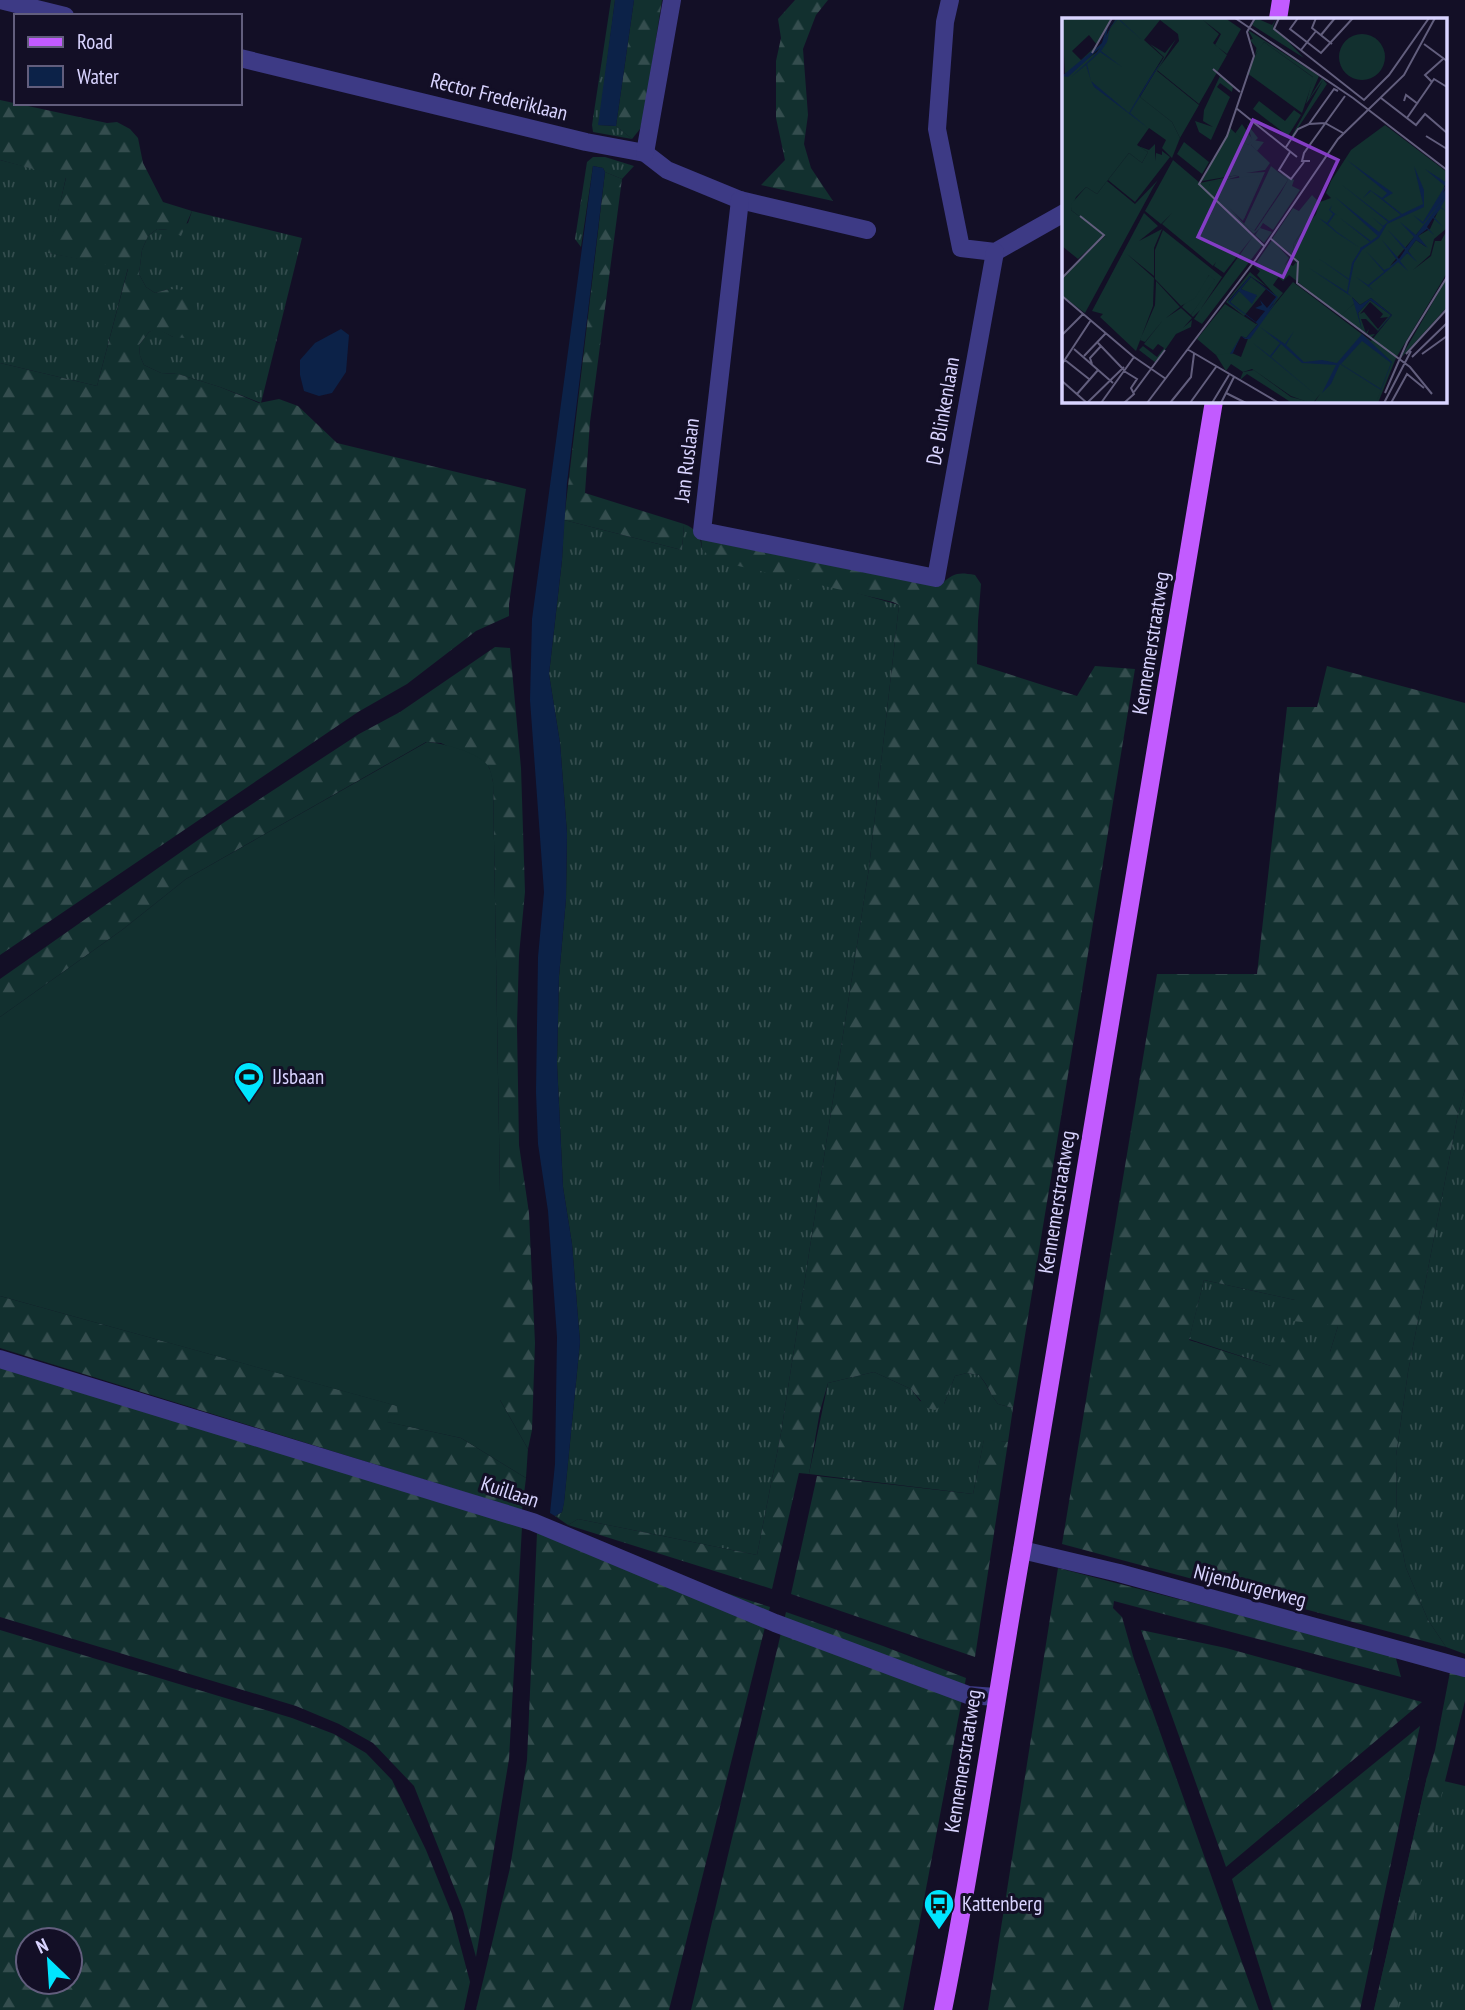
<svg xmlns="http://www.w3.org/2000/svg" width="1465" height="2010" font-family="'PT Sans Narrow',sans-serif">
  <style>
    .grass { fill: url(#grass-tufts) }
    .forest { fill: url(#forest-firs); fill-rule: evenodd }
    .garden { fill: #12302f }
    .water { fill: #0c2248 }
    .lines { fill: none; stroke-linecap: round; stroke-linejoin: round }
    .minor { stroke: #3d3a85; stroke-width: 18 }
    .primary { stroke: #c25bff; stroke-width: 18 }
    .labels { text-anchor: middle; stroke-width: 6; stroke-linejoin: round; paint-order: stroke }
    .street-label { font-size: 21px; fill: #d9d4ff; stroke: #130f26 }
    .poi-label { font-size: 21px; fill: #d9d4ff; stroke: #130f26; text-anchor: start }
    .inset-road { fill: none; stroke: #625e7d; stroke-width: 2 }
    .view { fill: #843dc5; fill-opacity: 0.15; stroke: #843dc5; stroke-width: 3.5 }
    .inset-edge { fill: none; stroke: #d9d4ff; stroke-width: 3.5 }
  </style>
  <defs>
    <pattern id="grass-tufts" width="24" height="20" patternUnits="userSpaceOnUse" patternTransform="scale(1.75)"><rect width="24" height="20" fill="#12302f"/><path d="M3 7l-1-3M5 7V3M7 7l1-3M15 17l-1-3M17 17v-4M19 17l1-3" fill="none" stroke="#344d4e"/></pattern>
    <pattern id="forest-firs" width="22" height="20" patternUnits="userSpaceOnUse" patternTransform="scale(1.75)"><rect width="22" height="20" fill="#12302f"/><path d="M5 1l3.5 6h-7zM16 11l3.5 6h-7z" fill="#344d4e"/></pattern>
  </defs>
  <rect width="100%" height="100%" fill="#130f26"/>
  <g class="grass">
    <polygon points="611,0 615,0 599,125 616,126 632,139 593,132 592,125"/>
    <polygon points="593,157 605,157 634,166 622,179 605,172 603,168 593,166 581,247 575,239 587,162"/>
    <polygon points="0,160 66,177 49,253 128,268 97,386 0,363"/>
    <polygon points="192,211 302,238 261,403 220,387 178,374 161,373 144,365 140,356 139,345 149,332 157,328 173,337 169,289 155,293 146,287 139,274 142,250 148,236 157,229 168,230 188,223"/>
    <path d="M564,520L682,550L684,524C696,528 701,537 702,549L899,605L869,868L781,1433L757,1555L578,1519L568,1525L555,1516L562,1512L564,1502L580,1342L572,1244L563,1187L557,1063L559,976L566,899L567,833L560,743L549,674L562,560Z"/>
    <polygon points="1465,1089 1465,1654 1446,1647 1428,1620 1406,1568 1397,1523 1396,1456 1408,1372 1458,1114"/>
    <polygon points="1204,1280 1295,1300 1338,1326 1330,1352 1271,1366 1189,1339"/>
    <path d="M874,1372L911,1389L920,1401L944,1404L955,1376L967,1373L979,1375C987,1384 990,1394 998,1404L1013,1408L1008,1442L984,1440L973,1494L809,1474L828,1383Z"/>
    <polygon points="1427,1777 1465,1786 1465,2010 1374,2010"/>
  </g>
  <g class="forest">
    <polygon points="634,0 662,0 645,110 640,129 632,139 616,126"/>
    <polygon points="795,0 828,0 816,15 803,49 808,115 804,144 811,168 833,201 761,185 785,160 776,118 776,61 781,38 778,19"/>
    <path d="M0,100L107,123L117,122L130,129L138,138L143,163L163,202L192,211L181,236L168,230L157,229L148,236L142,250L139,274L146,287L155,293L169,289L187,290C205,307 197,320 185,338L173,337L157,329L149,332L139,345L140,356L144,365L161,373L178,374L220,387L259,403L279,399L298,406L337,443L526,489L509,604V616L476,631L407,684L358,712L0,955V363L97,386L128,269L48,253L66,178L0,160Z"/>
    <polygon points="605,172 622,179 590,422 585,493 684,524 682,550 564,520"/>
    <path d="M701,538L941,584C955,573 957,572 975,575L981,584L978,621L977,664L1077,696L1095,666L1135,669L1013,1408L998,1404C990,1394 987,1383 979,1375L967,1373L955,1376L944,1404L935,1410L927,1408L911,1389L874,1372L828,1383L820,1411L809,1474L799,1473L772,1589L568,1525L578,1519L757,1555L781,1433L869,868L899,605L893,602L713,560L702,549Z"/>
    <polygon points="495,647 510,648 521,768 525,892 519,955 517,1026 519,1145 529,1213 535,1343 532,1430 528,1449 500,1400 500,1192 493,782 489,767 441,743 426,742 186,879 122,930 0,1017 0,979 208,833 359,734 400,712"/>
    <path d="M1327,666L1465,703V1089L1458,1114L1408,1372L1396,1456L1397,1523L1406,1568L1428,1620L1446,1647L1062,1544L1157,974H1257L1287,707H1317ZM1204,1280L1295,1300L1293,1321L1338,1326L1330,1352L1283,1336L1271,1366L1189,1340Z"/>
    <polygon points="0,1296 398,1406 398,1416 388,1422 461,1438 526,1478 522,1510 0,1348"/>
    <polygon points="0,1367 522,1527 509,1759 476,1957 463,1910 414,1786 373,1743 339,1724 296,1706 0,1617"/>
    <polygon points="984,1439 1008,1442 975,1657 791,1594 817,1476 973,1494"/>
    <polygon points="537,1533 770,1607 669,2010 476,2010 510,1868 527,1760"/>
    <polygon points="1058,1568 1395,1655 1401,1677 1114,1601 1113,1608 1122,1617 1134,1659 1259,2010 988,2010"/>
    <polygon points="786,1612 883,1646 966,1678 903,2010 691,2010"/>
    <path d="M0,1630L292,1718L334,1734L366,1753L392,1780L426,1850L452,1914L470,1982L464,2010H0ZM28,1940H70V1982H28Z"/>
    <polygon points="1141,1630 1226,1648 1422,1702 1226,1867"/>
    <polygon points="1450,1672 1465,1676 1465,1701 1423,1869 1397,2010 1374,2010 1427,1777 1435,1750"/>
    <polygon points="1420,1726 1360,2010 1273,2010 1232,1879"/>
  </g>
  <path class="garden" d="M427,742C442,743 479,752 488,766C491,770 492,777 493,782L500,1192V1400L528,1449L526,1478L461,1438L387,1422L389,1414L398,1415L397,1406L0,1296V1017L122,930L186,879Z"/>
  <g class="water">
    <polygon points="615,0 634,0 616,126 598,125"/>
    <polygon points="593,166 603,168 605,172 567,483 562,560 549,674 560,743 567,833 566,899 559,976 557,1063 563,1187 572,1244 580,1342 564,1503 562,1512 555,1516 550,1513 555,1464 557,1337 548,1211 538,1144 536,1092 538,957 544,892 530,700 532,619"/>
    <polygon points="341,329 349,335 346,372 332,393 319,396 304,391 300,375 300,360 315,343"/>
  </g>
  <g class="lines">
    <g class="minor">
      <polyline points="0,0 65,16"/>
      <polyline points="950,0 945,22 937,129 961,248 995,252 1064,213"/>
      <polyline points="240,58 586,142 645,153 667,170 740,200 867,230"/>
      <polyline points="645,153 672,0"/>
      <polyline points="740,200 702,531 936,578 995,252"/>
      <polyline points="0,1359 533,1522 775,1623 968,1695 996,1697"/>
      <polyline points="1022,1550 1119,1573 1465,1668"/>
    </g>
    <g class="primary">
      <polyline points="1278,19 1281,0"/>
      <path d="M943,2010C974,1857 995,1703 1022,1550L1214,401"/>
    </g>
  </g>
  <defs>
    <g id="stadium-pin" transform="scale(1.575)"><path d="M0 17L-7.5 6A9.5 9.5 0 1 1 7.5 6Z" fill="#00e5ff" stroke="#130f26"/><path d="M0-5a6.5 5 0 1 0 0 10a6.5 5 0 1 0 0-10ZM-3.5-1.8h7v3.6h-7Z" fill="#111"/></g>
    <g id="bus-pin" transform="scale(1.575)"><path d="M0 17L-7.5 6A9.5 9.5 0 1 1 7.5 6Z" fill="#00e5ff" stroke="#130f26"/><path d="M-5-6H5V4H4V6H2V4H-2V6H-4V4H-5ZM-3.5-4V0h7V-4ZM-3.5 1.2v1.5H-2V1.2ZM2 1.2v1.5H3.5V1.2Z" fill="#111"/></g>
  </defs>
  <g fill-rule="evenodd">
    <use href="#stadium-pin" x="249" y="1077"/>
    <use href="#bus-pin" x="939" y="1904"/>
  </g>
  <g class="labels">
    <g class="street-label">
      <text transform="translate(499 97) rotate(14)" y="7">Rector Frederiklaan</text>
      <text transform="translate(943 411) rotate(-80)" y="7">De Blinkenlaan</text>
      <text transform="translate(687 460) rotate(-83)" y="7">Jan Ruslaan</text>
      <text transform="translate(1151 643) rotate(-81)" y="7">Kennemerstraatweg</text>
      <text transform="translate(1057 1202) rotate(-81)" y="7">Kennemerstraatweg</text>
      <text transform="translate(510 1492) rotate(18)" y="7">Kuillaan</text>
      <text transform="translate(1250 1586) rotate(15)" y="7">Nijenburgerweg</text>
      <text transform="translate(963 1761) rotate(-81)" y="7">Kennemerstraatweg</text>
    </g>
    <g class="poi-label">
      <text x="272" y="1084">IJsbaan</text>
      <text x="962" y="1911">Kattenberg</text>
    </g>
  </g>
  <g transform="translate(1062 18)">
    <rect width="385" height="385" fill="#130f26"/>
    <path d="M0,0H50L30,37L3,57ZM27,17L35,27L19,42L10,33ZM54,0H163L179,11L165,36L153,27L159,16L141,2L157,16L151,25L165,37L137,86L95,52L117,23L116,16L98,2L82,22L101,39L77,78L110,104L118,120L110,140L100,130L104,122L87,110L75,127L86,134L80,145L67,135L35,176L24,169L14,179L9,192L42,217L16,241L0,228V58L35,34ZM192,20L197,30L202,24L252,60L240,95L185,55L196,32L188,22ZM158,58L171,69L170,74L158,65L155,69L168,79L149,122L137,114L133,103L151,109L141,103L142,92ZM180,106L191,122L202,124L195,133L189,127L191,122L186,127L172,117ZM323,107L385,154L378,188L328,248L345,235L349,237L346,233L354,222L364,229L356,218L368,211L385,173V210L372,221L368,237L351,252L369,238L373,223H379L385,212V255L334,340L316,385H252L258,376L251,385H248L229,378L190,351L181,354L169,346L164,353L154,337L163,332L179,339L187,318L231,264L309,323L330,297L309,280L298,287L290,279L293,285L279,298L227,257L221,263L215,258L225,245L231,248L235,243L230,237L232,225L254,196L258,184L269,180L264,175L269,163L289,132ZM122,124L147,144L140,156L115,136ZM209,148L226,162L192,213L182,206ZM148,256L154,263L129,297L120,289ZM385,260V289L338,341Z" fill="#12302f" fill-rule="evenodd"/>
    <path d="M194,0L210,7L214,1L211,8L242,40L190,7ZM186,12L257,58L247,81L260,60L265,66L224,128L261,62L244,86L251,59L202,24L193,37L195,28ZM114,21L95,53L137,87L118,120L110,104L78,79L102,39L88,26L103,35ZM185,106L196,120L189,127L208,145L203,152L184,155L203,154L182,201L177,158L147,167L192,217L162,255L152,248L154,244L151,248L100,206L110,195L99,206L83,193L111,142L138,165L176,157L140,163L168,110L186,127L190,122ZM93,126V143L94,135L100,137V133L108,139L73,184L46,162L67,135L80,145L86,134L76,128L87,132ZM217,154L232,162L230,168L238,172L211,212L201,205L198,210L210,214L202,225L193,217L198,210L192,216L182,206L193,213L218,176L226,162ZM96,162L92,168L23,295L0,278V260L43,218L56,228L9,192L10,185L24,169L35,176L45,163L73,186ZM250,177L259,186L232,225L230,237L210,221L231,190L237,193ZM82,195L96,208L77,223L100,211L92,230V258L65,236L92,260L91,288L74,333L38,299L41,296L30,293ZM101,212L160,259L138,292L192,217L201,226L140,306L132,301L138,292L131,299L129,297L153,262L147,257L133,280L119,288L93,261V232ZM210,222L227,240L222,248L228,241V237L233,244L229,241L211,267L221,275L208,291L215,279L195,257L198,253L192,248ZM188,254L205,269L188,258L166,283L178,293L168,284L177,273L184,278L195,279L179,271L189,259L204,271L182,298L164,284ZM94,263L118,289L104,300L119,290L130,300L121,310L130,302L129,309L114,316L94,345L77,332L81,328L95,339L102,330L96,326L91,332L82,326L101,302L83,324L78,322L93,287ZM308,282L329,297L316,313L304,301H299L304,315L307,311L305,317L313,316L309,320L278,298L293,285L300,313L296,295ZM308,284L321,296L318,300L326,299L316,311L302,294L298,296ZM163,286L194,306L205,295L184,320L179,318L170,335L154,337L135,321ZM192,352L229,379L248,384L230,385L185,356L178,362L181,354Z" fill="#12302f" fill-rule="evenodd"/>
    <path d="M277 39a23 23 0 1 1 46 0a23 23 0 1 1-46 0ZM197,83L223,103L232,92L239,97L226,118L191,91ZM195,157L198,161L181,203L146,170L149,164Z" fill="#12302f"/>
    <path d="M54,0L46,9L43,24L48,9L56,0L80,22L56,1L48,10L45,24L39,33L60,49L38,34L25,46L29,63L67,95L87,61L101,41L68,95L86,110L32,69L29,63L24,47L9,59L31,39L42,26L6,59L0,58L40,25L44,10ZM285,142L331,175L321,181L340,196L361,186L352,148L362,172V189L325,206L317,220L300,232L292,245L286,275L298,287L309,280L330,297L311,319L329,297L308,282L296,295L300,312L290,279L247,250L285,274L287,262L256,240L287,261L290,245L298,232V230L275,215L257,200L265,205L271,196L267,192L270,187L268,192L276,198L273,196L266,206L275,214L298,230L308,224L278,200L309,223L316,218L273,179L317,214L321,209L310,199L321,208L326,204L280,167L327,203L339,197L309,173L301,180L308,172L320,180L325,175ZM363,151L385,165L381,175L385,169V178L379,189L385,194L379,190L372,199L381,209L371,200L365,209L372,217L365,211L356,218L366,230L354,222L346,233L355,244L345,235L338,243L346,253L336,244L307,268L312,273L294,259L306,267L322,254L304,233L322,252L327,250L335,242L320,222L337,241L343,232L326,212L344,230L352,219L338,204L354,217L382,180L361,206L351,197L361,204L383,168ZM188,258L216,279L207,291L215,283L188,321H183L179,318L175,326L171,335L169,336H168L179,318L184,320L196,306L166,284ZM189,259L214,279L205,290L198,282L200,287L193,290L203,293L194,304L168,284L177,273L190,286L195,277L179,271ZM198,309L223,326L232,313L224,327L242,344L260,342L275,345L300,316L330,344L314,385L319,372L278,346L269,366L260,375L274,347L240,345L219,326L209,339L254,377L191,325L208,338L218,325ZM300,323L329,345L319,371L279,346Z" fill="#0c2248" fill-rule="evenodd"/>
    <path class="inset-road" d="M173,0L291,80L385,152M193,0L185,14L192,38L165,118L137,166L202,228M217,0L212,11L302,82L327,57L367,0M236,0L228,11L259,35L291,0M254,0L250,10L270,26M259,17L273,0M362,26L385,43M239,32L254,13M30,35L50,0M151,51L178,74M370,64L363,57L381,41M319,80L354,107L363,96L385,115M342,83L344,77L356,86M174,90L235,139M345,100L372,61L385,69M247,106L272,71L276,73M364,118L385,131M224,129L236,111L247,106L263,105L281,115M228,134L217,152L229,161L242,144M248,143H240L242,135L283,78M208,220L236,244L235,265L348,349L370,376M0,260L42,217L18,198M0,278L73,340M0,317L21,296M36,325L62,352M12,331L51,365M125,331L217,385M344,336L385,291M360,336L385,318M22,338L44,315M72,339L104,361M350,339L385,305M3,342L27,361M0,346L29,302M30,346L28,340L39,328M0,363L25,385M72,374L103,332M164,375L184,385M323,375L345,324L385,259M15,376L36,352M25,385L62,349M39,385L72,339M62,385L72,376L69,370L75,361L62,353M85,385L194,241L276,121L342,57L373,0M108,385L129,359L132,336M128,385L154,349M150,385L167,357M159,385L172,359M322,385L349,333M329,385L345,356L362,370"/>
    <path class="view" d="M191,102L276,142L221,259L136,219Z"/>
    <rect width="385" height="385" class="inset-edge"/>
  </g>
  <rect x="14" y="14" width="228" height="91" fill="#130f26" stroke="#625e7d" stroke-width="2"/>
  <rect x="28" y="37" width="35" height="10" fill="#c25bff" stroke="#625e7d" stroke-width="2"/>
  <text x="77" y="49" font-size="21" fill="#d9d4ff">Road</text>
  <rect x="28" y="66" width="35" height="21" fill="#0c2248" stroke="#625e7d" stroke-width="2"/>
  <text x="77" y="84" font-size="21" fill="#d9d4ff">Water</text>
  <g transform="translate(49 1961) rotate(335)"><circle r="33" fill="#130f26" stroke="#625e7d" stroke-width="2"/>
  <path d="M0-5L12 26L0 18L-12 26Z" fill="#00e5ff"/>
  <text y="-10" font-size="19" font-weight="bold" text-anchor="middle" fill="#d9d4ff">N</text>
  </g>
</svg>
